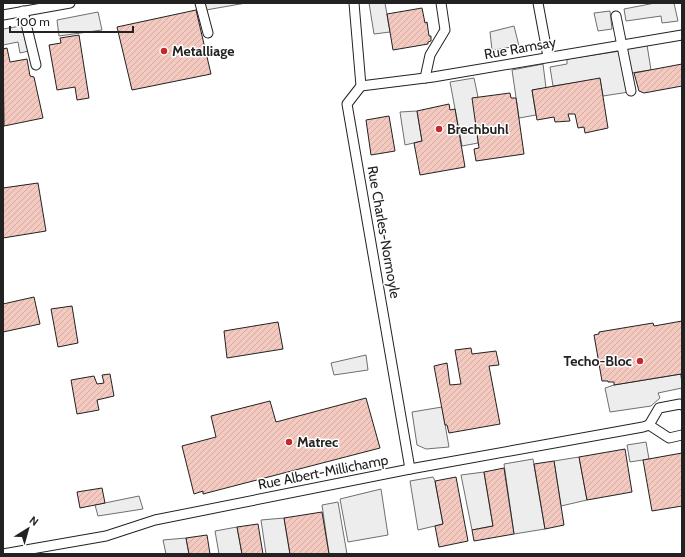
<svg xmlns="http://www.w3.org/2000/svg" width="685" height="557" font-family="Cabin,sans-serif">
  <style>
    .parking { fill: #ededed; stroke: #6f6f6f }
    .building { fill: url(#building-hatch); stroke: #222 }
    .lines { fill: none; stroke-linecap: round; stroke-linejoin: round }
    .minor-casing { stroke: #222; stroke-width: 11 }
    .minor { stroke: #fff; stroke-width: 9 }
    .poi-dot { fill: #c62828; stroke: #fff; stroke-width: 1.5 }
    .labels { text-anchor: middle; stroke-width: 3; stroke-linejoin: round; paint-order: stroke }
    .street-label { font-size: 14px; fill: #222; stroke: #fff }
    .poi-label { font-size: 14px; font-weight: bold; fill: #222; stroke: #fff; text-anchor: start }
  </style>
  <defs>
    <pattern id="building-hatch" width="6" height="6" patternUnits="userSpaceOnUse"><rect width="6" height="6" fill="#f3c9c0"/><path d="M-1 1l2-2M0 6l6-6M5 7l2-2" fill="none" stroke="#d0aca5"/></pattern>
  </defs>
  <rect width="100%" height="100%" fill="#fff"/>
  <g class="parking">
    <polygon points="204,3 246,3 206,10"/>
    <polygon points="369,3 385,3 390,32 374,34"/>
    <polygon points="655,3 674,3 678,21 662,23 661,16 626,21 624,9"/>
    <polygon points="610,11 612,29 598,31 594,13"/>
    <polygon points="98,12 102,30 59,36 57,20"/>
    <polygon points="27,25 33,50 20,53 18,42 3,45 3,29"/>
    <polygon points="514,26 519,46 492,50 490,32"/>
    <polygon points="647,45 651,70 631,73 627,49"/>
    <polygon points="620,51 629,92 603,96 600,79 553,86 550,67 567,64 567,59"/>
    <polygon points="543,64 546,88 532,90 536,115 519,118 512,70"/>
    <polygon points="474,78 478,97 478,143 462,146 450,82"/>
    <polygon points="417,111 422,141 405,145 400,112"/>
    <polygon points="366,355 368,370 334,375 331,363"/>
    <polygon points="681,374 682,388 658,393 660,398 651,406 610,412 605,388 614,385"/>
    <polygon points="442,407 449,447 426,449 417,445 412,412"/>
    <polygon points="646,442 649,459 630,462 627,445"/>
    <polygon points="579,457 587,500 561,506 554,461"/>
    <polygon points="533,459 545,529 514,534 504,464"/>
    <polygon points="484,472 493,526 472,530 461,475"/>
    <polygon points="433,477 435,481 443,524 418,530 410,481"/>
    <polygon points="381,489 388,535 348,542 340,499"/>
    <polygon points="139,496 143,509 98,516 95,505"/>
    <polygon points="338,502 347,554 329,554 322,505"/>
    <polygon points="284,518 290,554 266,554 261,520"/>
    <polygon points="237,527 242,554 219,554 215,531"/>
    <polygon points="186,538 189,554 166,554 163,540"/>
  </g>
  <g class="building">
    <polygon points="422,8 425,23 427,22 429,36 431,36 431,41 428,42 428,44 393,50 387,14"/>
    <polygon points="196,10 211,74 132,90 117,27"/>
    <polygon points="79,35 89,98 77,100 75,87 57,90 49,45 61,43 60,38"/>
    <polygon points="7,48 10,62 27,59 30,76 34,77 43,118 4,126 3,49"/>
    <polygon points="682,64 682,86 644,93 639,91 634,73"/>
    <polygon points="600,78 608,128 585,133 584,127 578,128 575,114 568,114 570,121 555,122 554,117 537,120 532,90"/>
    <polygon points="510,93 511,98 516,98 524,154 476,161 474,149 479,148 472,98"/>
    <polygon points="449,104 450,110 455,109 465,167 420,175 414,143 422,141 417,111"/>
    <polygon points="389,116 395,151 371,155 366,120"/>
    <polygon points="38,183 46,231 3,238 3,188"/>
    <polygon points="34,297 40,324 3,332 3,304"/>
    <polygon points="72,306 78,343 58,347 51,309"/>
    <polygon points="682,321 682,383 681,374 614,385 614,382 608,382 608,381 602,381 594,335 599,334 599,332 653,323 654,326"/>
    <polygon points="278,322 283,349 227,358 224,331"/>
    <polygon points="471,348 472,354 496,351 499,365 489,366 500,424 449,433 447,425 445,425 434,366 447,363 450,385 461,384 455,350"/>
    <polygon points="110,374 114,396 97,400 99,410 77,414 71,380 94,376 97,384 104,383 102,375"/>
    <polygon points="366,398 380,448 203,494 203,491 194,494 182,446 216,437 211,416 270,401 276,422"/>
    <polygon points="625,449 632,492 587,500 579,457"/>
    <polygon points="682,453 682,506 652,511 643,460"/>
    <polygon points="554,461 564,525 545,529 534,464"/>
    <polygon points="504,468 514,534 474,541 472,530 493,526 484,472"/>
    <polygon points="456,477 468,541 439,547 435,526 443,524 435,481"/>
    <polygon points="102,488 105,503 80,508 77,492"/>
    <polygon points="322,512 329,554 290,554 284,518"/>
    <polygon points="258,524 263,554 242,554 237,527"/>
    <polygon points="207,535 210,554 189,554 186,538"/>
  </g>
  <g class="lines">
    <g class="minor-casing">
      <g id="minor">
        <polyline points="200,3 208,33"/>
        <polyline points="354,3 361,86 347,104 410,469"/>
        <polyline points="538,3 548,57"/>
        <polyline points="23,11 36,65"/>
        <polyline points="3,15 70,3"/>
        <polyline points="616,16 631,91"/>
        <polyline points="425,78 430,55 445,30 441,3"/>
        <polyline points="361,86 433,77 682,35"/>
        <polyline points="649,425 659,408 680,404 682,405"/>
        <polyline points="3,554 106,536 155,520 410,469 643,427 649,425 669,438 682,435"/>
      </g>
    </g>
    <use href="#minor" class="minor"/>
  </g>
  <g class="poi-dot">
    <circle cx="164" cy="51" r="4"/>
    <circle cx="439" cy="129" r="4"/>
    <circle cx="640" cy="361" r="4"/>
    <circle cx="289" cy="442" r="4"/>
  </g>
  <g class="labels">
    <g class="street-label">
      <text transform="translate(520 48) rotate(-10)" y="5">Rue Ramsay</text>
      <text transform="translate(384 232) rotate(80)" y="5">Rue Charles-Normoyle</text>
      <text transform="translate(323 472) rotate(-11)" y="5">Rue Albert-Millichamp</text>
    </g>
    <g class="poi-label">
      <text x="172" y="56">Metalliage</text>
      <text x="447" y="134">Brechbuhl</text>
      <text x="632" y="366" text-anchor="end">Techo-Bloc</text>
      <text x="297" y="447">Matrec</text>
    </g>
  </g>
  <rect width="685" height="557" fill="none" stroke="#222222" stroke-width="8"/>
  <g transform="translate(28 529) rotate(37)" stroke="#ffffff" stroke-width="3" paint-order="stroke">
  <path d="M0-3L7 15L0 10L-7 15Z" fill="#222222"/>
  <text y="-6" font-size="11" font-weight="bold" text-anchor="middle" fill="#222222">N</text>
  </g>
  <path d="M10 26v6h123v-6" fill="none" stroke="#222222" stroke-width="2"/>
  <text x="16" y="26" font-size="12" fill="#222222" stroke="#ffffff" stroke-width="3" paint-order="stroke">100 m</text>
</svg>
